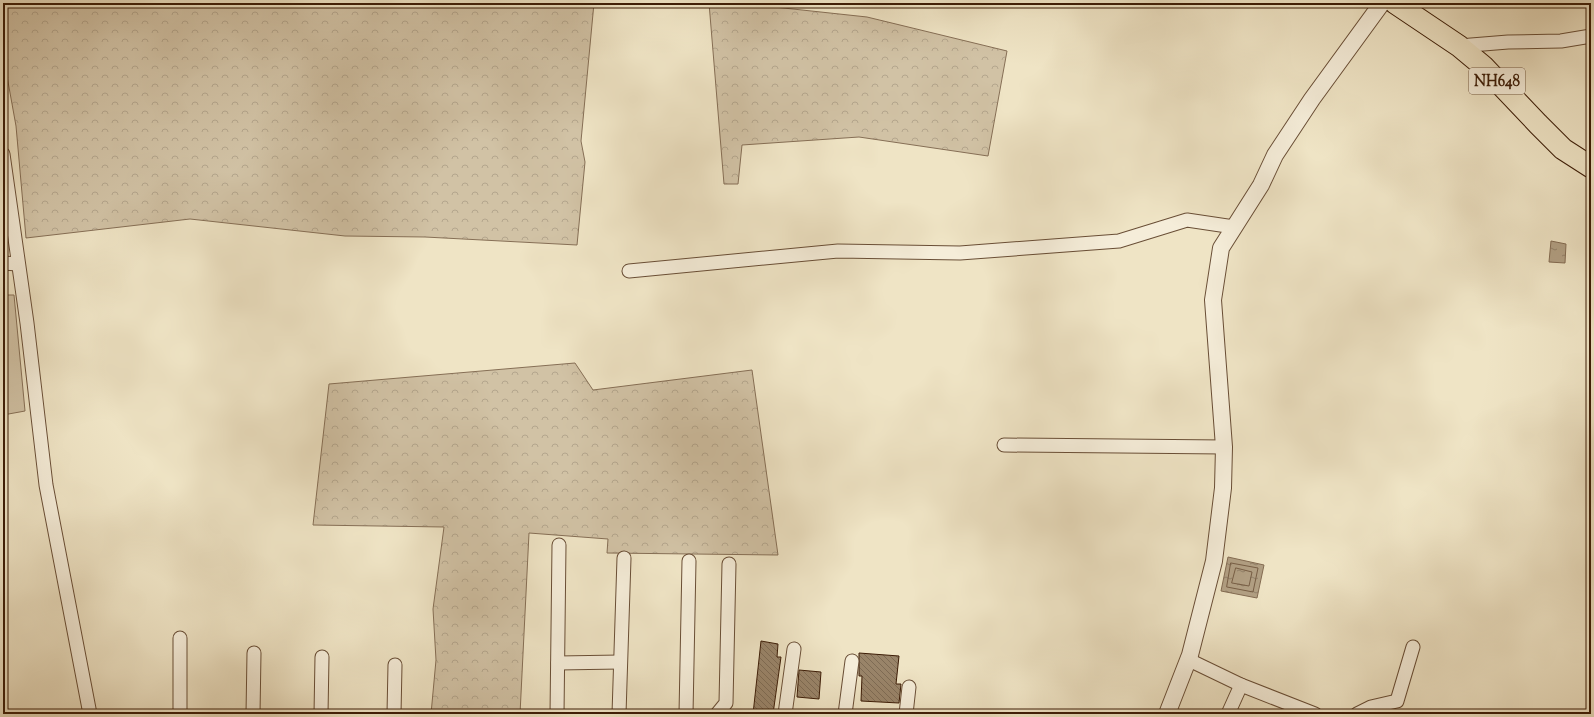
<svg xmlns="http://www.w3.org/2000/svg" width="1594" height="717" font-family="'Sorts Mill Goudy',serif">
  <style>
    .grass { fill: #d1c2a5; stroke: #866f56 }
    .forest { fill: url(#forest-crowns); stroke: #866f56 }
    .water { fill: url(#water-ripples); stroke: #836b52 }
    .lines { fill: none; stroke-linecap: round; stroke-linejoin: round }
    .shore { stroke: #775e45; stroke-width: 1 }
    .building { fill: url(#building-back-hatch); stroke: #3c1c06 }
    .minor-casing { stroke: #694e36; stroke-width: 15 }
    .tertiary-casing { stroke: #694e36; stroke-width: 18 }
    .trunk-casing { stroke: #3c1c06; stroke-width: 23 }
    .minor { stroke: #f5edd9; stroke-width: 13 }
    .tertiary { stroke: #f5edd9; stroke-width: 16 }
    .trunk { stroke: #efe4c5; stroke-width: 21 }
    .labels { text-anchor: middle; stroke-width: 3.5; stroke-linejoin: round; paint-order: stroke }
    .shield { fill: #f5edd9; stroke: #745b45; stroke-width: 1 }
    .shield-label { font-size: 15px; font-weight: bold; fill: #3c1c06 }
  </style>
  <defs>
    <pattern id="forest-crowns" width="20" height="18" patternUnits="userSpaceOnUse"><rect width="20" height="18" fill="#d1c2a5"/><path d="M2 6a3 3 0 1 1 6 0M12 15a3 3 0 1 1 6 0" fill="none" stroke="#b4a68d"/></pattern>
    <pattern id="water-ripples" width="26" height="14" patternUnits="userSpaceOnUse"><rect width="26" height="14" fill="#b2a084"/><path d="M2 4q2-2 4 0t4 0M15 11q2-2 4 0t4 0" fill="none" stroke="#92826a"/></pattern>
    <pattern id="building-back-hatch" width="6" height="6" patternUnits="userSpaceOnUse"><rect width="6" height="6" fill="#998469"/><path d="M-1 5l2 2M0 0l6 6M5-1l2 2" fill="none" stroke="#7e6b54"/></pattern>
  </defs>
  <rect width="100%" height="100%" fill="#efe4c5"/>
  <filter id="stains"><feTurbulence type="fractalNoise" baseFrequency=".005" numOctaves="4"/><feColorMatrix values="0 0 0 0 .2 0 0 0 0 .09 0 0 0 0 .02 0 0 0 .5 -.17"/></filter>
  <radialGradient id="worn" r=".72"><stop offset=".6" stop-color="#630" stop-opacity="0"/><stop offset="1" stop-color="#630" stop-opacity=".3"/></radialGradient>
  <polygon class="grass" points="3,295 14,295 25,411 3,415"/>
  <g class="forest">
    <polygon points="3,3 594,3 581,141 585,162 577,245 425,237 345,236 190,219 26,238 16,126 3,54"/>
    <polygon points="709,3 737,3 867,17 1007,51 988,156 859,137 742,145 738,184 724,184"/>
    <polygon points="575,363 593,390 752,370 778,555 607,553 608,539 529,533 520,714 431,714 436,660 433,609 444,527 313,525 329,384"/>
  </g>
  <g class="water">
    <polygon points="1551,241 1566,244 1565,263 1549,262"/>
    <polygon points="1228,557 1264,565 1257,598 1221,591"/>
  </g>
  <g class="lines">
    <g class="shore">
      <polygon points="1231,563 1258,568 1253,592 1227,587"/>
      <polygon points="1236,568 1252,572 1249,586 1232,583"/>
    </g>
  </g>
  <g class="building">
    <polygon points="761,641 778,644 777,657 781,657 773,714 753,714"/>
    <polygon points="859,653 899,656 896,684 901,684 899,703 861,701 862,676 859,676"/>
    <polygon points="799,670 821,672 819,699 797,697"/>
  </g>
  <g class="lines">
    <g class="minor-casing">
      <g id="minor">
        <polyline points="1459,46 1508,42 1561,41 1591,36"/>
        <polyline points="3,154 27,323 46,485 90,714"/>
        <polyline points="3,263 18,264"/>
        <polyline points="629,271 838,251 960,253 1119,241 1187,220 1234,227"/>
        <polyline points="1004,445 1224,447"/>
        <polyline points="1189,660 1241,685 1315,714"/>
        <polyline points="558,663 620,662"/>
        <polyline points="180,714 180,638"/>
        <polyline points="253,714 254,653"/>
        <polyline points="321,714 322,657"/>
        <polyline points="394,714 395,665"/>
        <polyline points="557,714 559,545"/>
        <polyline points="619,714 624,558"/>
        <polyline points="686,714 689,561"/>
        <polyline points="717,714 726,703 729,564"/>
        <polyline points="785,714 794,649"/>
        <polyline points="845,714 852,661"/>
        <polyline points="906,714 909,687"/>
        <polyline points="1228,714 1241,685"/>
        <polyline points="1357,714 1371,707 1397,701 1413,647"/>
      </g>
    </g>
    <g class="tertiary-casing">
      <polyline id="tertiary" points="1167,714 1190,655 1214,561 1223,488 1224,447 1213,300 1221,248 1261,185 1275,155 1312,99 1382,3"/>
    </g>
    <g class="trunk-casing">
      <polyline id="trunk" points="1395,3 1459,46 1483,66 1538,124 1563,149 1591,167"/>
    </g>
    <use href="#minor" class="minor"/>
    <use href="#tertiary" class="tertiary"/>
    <use href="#trunk" class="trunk"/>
  </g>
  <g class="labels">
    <rect class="shield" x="1469" y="68" width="56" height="26" rx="3"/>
    <g class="shield-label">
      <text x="1497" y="86">NH648</text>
    </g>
  </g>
  <rect width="1594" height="717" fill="none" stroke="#efe4c5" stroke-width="16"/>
  <rect x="4" y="4" width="1586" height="709" fill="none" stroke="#3c1c06" stroke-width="2"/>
  <rect x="8" y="8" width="1578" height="701" fill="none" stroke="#3c1c06"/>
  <rect width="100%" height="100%" filter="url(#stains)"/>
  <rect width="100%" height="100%" fill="url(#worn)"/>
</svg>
